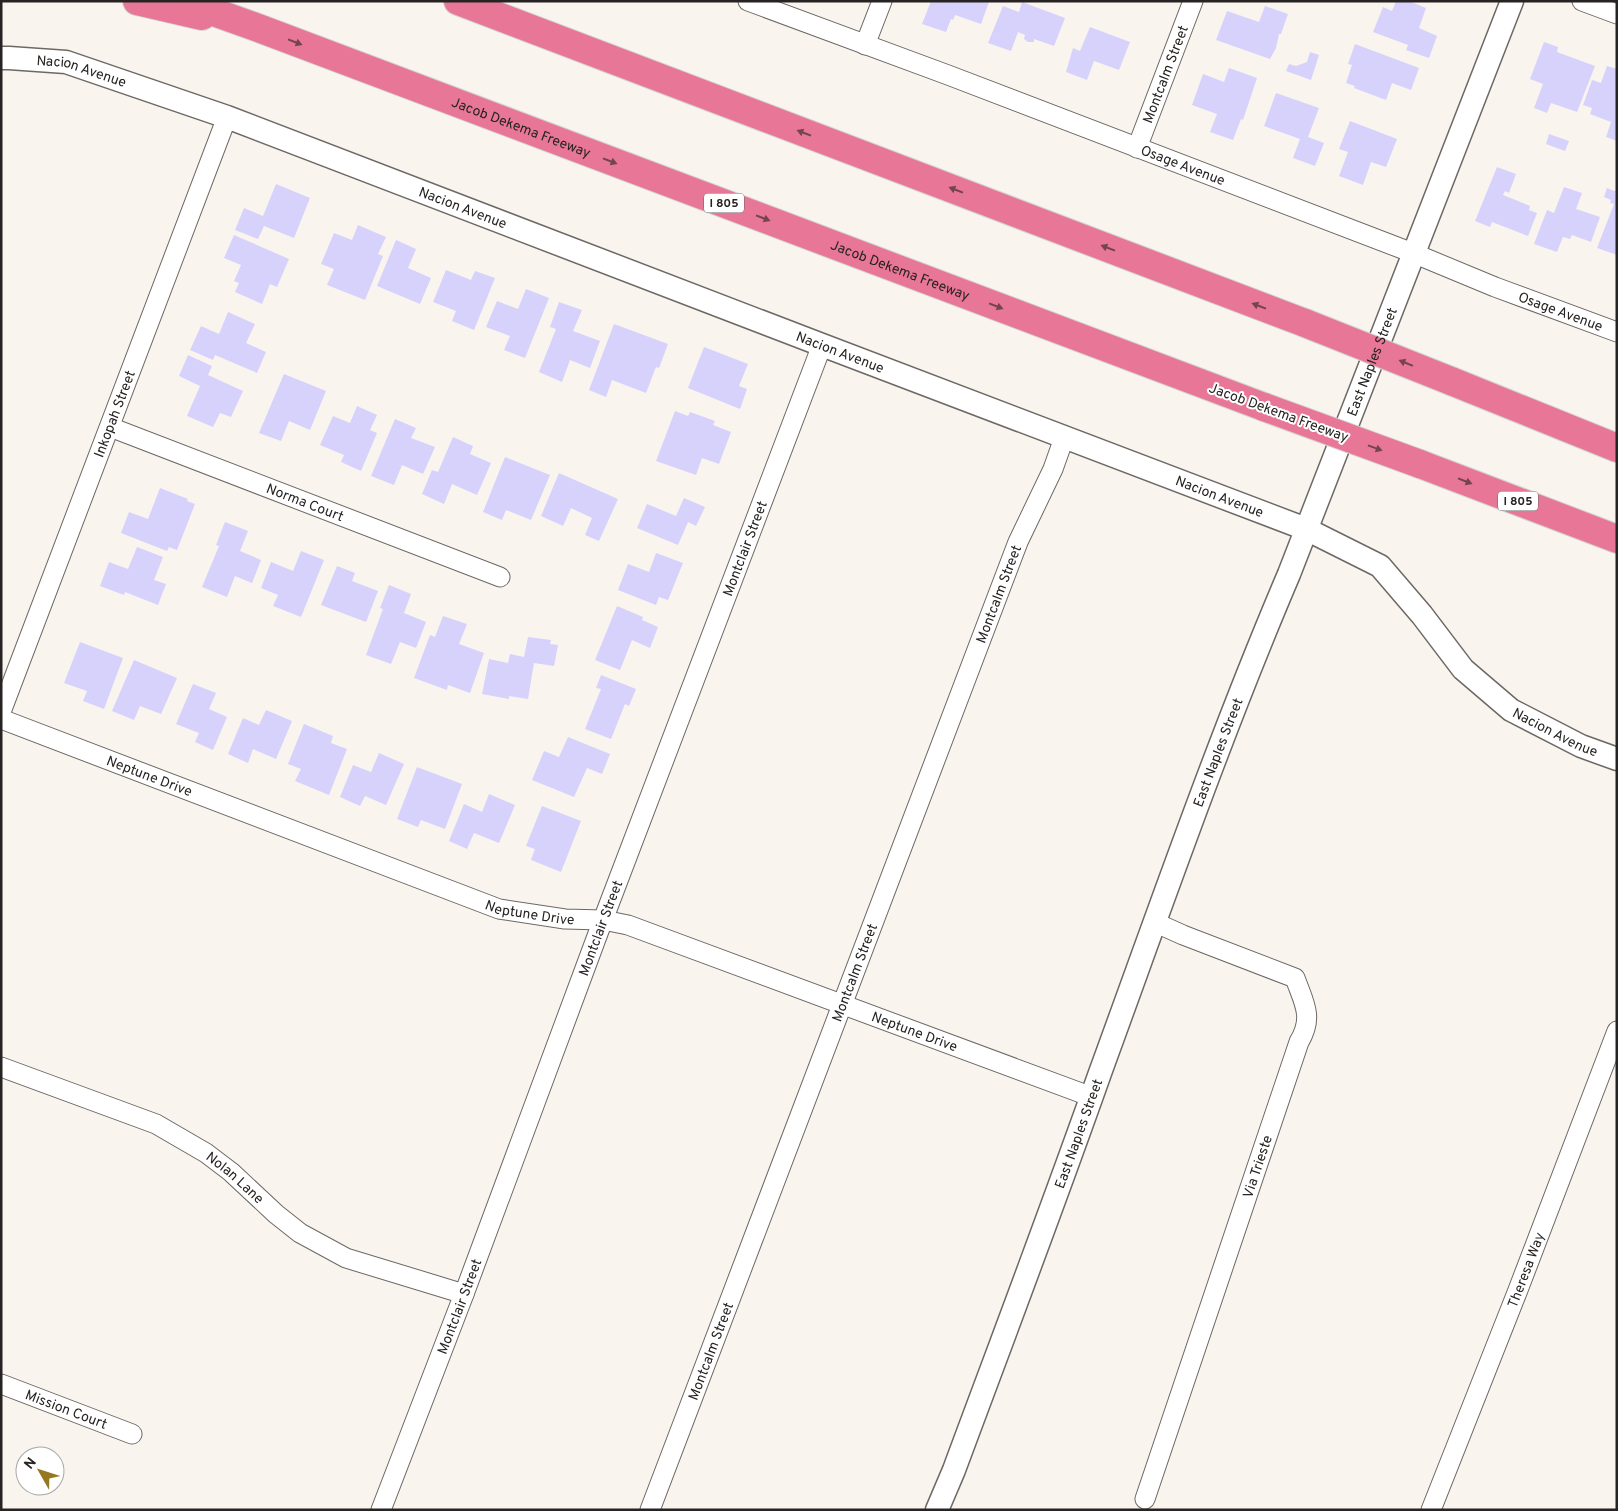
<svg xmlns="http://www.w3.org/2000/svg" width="1618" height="1511" font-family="Overpass,sans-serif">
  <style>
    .building { fill: #d6d2fc }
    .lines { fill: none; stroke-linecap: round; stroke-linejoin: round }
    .minor-casing { stroke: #6d6864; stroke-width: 21 }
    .tertiary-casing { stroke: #6d6864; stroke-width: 25 }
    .motorway-casing { stroke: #d4d3d3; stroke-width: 30 }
    .minor { stroke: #fff; stroke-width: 19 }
    .tertiary { stroke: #fff; stroke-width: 22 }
    .motorway { stroke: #e87697; stroke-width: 28 }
    .motorway-bridge-casing { stroke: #d4d3d3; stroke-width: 30; stroke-linecap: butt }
    .motorway-bridge { stroke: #e87697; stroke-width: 28 }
    .oneway { fill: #744451 }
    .labels { text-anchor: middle; stroke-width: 4; stroke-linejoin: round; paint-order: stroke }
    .shield { fill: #fff; stroke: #676564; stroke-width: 1 }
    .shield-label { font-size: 12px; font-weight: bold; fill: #262322 }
    .street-label { font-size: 14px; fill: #262322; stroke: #fff }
  </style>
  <rect width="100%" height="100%" fill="#faf4ef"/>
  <g class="building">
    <polygon points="931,1 987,1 989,2 981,24 955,15 953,20 951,19 946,32 922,24"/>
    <polygon points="1396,1 1409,1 1426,8 1419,28 1437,36 1429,58 1406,50 1408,45 1373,32 1383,7 1392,11"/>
    <polygon points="1022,2 1065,18 1054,46 1034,39 1034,42 1028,42 1024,39 1025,35 1018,32 1011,51 988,43 1003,6 1019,12"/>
    <polygon points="1265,6 1288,14 1281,34 1279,34 1276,48 1270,59 1216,40 1227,11 1259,22"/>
    <polygon points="1090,27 1130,42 1119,70 1094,61 1087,80 1066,72 1073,48 1080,51"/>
    <polygon points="1544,42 1558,47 1557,52 1595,66 1577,112 1551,103 1547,113 1534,108 1543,84 1530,79"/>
    <polygon points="1355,44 1419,68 1411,90 1392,83 1386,100 1354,88 1355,86 1346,83 1352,65 1348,64"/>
    <polygon points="1310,52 1319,55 1311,80 1286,71 1289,64 1296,66 1307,62"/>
    <polygon points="1607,66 1617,69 1617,141 1606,137 1611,122 1590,114 1592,108 1583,105 1592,80 1601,83"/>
    <polygon points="1229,68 1257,78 1243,120 1241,119 1233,140 1210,132 1217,114 1192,105 1203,74 1224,82"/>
    <polygon points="1276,93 1319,108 1308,137 1324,143 1315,166 1293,158 1300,139 1264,126"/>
    <polygon points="1350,121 1397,139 1386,167 1371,162 1363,185 1339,176 1348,152 1339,149"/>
    <polygon points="1549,134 1569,141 1565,151 1546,144"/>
    <polygon points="1497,167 1516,174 1509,193 1505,191 1503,195 1530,206 1529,210 1537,213 1528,236 1492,222 1490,227 1475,221"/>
    <polygon points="276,184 310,198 294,238 264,226 258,239 235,230 244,208 263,216"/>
    <polygon points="1564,187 1582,193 1576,209 1600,217 1591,242 1572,235 1570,239 1563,237 1557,252 1534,244 1547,210 1554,213"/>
    <polygon points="1607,188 1614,191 1617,190 1617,255 1597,248 1614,204 1610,203 1611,200 1604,197"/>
    <polygon points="358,225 386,237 378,254 383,256 365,300 327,285 334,269 321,264 334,233 352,240"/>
    <polygon points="234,235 289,259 277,287 270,284 262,304 235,292 239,283 234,281 241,265 224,258"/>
    <polygon points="396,240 416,249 408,268 431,278 420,304 377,286"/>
    <polygon points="446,270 471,280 475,271 495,278 474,330 452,321 456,311 433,302"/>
    <polygon points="526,289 549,298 525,358 504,350 510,336 486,327 497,301 518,309"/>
    <polygon points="559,302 582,310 573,331 600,341 590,368 570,360 562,382 539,372 556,329 550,327"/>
    <polygon points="228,312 255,324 246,343 266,352 257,373 215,355 213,360 190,350 201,326 219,334"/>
    <polygon points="614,324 668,344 659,368 656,367 646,393 612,380 606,397 589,390"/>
    <polygon points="704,347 748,364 739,386 747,389 740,409 688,388"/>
    <polygon points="188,355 212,366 208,375 243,391 231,417 220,413 213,427 187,416 200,386 179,376"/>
    <polygon points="284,374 326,391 310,430 289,421 281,441 259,433"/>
    <polygon points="357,406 377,415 370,430 377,433 361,471 341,462 344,455 320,445 333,416 350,423"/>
    <polygon points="675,411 688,416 690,412 715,421 713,425 731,432 719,464 702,458 696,475 656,461"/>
    <polygon points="395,419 416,428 411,438 435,447 423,474 402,465 394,485 371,476"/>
    <polygon points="453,437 473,446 470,454 491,463 477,495 452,484 444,504 422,494 432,470 438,472"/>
    <polygon points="505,457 550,475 531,520 506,510 502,520 483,512"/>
    <polygon points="559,473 618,499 599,541 585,535 592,518 571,508 563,526 541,516"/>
    <polygon points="160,488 188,499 187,501 195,504 177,550 169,547 167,551 121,533 129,512 148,519"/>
    <polygon points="684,498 705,507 696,526 688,522 678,545 637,528 647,504 676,516"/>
    <polygon points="225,522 248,531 240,551 261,560 252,583 235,576 227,597 202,587 219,546 216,545"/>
    <polygon points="137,547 163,557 154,580 166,584 158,605 125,592 124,595 100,586 109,562 128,569"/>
    <polygon points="301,551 324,560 301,617 273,606 278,595 261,588 271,562 293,571"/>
    <polygon points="656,553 683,563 668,600 659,597 656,605 618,590 628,564 649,572"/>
    <polygon points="337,566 355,573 352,581 378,591 366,622 321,605"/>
    <polygon points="389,585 411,594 404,613 426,622 416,648 400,642 391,664 366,655 383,609 380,608"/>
    <polygon points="617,606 643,617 642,620 658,627 650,648 632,640 620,670 595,660"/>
    <polygon points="443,616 467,624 459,644 484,653 470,693 448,685 447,690 414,678 430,635 435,637"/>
    <polygon points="528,637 551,640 550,644 558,645 554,666 534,663 528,699 509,696 509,699 482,694 489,659 508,663 510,654 524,657"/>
    <polygon points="80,642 123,658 104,709 83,701 87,691 64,683"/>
    <polygon points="134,660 177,678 161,714 140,706 134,720 112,711"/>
    <polygon points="601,675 636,689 629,706 625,704 611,739 585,729 601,689 596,688"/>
    <polygon points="193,684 216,693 209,709 227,717 213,750 195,742 199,733 176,724"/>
    <polygon points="266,710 292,721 276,759 253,749 248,763 228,754 243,718 259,725"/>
    <polygon points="304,724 333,736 331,743 347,749 329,795 295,781 301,769 288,764"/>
    <polygon points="568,737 610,754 602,774 587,768 574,797 532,780 544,751 559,757"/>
    <polygon points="379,753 404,764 386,805 365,796 360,806 340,797 353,765 371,772"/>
    <polygon points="417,767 462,784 445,829 421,820 418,827 397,819"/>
    <polygon points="489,794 515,805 499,843 474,833 467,849 449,841 464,804 482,812"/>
    <polygon points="542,806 581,821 561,872 531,860 535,849 526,846"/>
  </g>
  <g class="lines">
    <g class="minor-casing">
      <g id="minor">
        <path id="s1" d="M748,1L948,75L1413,253L1495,287L1617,332"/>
        <polyline points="1582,1 1617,14"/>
        <polyline points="865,45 882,1"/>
        <path id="s2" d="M1137,148L1193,1"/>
        <path id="s3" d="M110,427L500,577"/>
        <path id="s4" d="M1,712L227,117"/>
        <path id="s5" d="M1,719L499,909L565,919L603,920L628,925L1092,1097"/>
        <path id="s6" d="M1,1067L156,1124L206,1153L231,1172L276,1214L300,1233L346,1258L464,1294"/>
        <path id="s7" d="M1,1384L132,1434"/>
        <path id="s8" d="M1145,1499L1299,1042C1314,1017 1304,1003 1295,978L1183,935L1154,922"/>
        <path id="s9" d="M381,1510L464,1294L603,920L822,345"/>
        <path id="s10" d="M650,1510L1018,542L1053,469L1064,438"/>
        <path id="s11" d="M1431,1510L1518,1290L1617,1031"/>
      </g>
    </g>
    <g class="tertiary-casing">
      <g id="tertiary">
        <path id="s12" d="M1,58H9L66,62L227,117L822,345L1306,529L1380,566L1422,615L1463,669L1511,710L1581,746L1617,759"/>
        <path id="s13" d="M937,1510L954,1470C1003,1338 1053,1206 1100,1073C1161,906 1219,738 1289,574L1512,1"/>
      </g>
    </g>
    <g class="motorway-casing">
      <g id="motorway">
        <polyline points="137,1 202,16"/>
        <path id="s14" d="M183,1L261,29L1264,407"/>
        <polyline points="458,1 1305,323"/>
        <polyline points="1451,381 1617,448"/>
        <polyline points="1420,464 1617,539"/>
      </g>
    </g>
    <use href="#minor" class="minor"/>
    <use href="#tertiary" class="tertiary"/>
    <use href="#motorway" class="motorway"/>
    <g class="motorway-bridge-casing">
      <g id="motorway-bridge">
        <polyline points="1305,323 1451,381"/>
        <polyline points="1264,407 1420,464"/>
      </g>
    </g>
    <use href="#motorway-bridge" class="motorway-bridge"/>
  </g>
  <defs><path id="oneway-solid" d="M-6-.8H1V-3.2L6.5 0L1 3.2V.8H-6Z" transform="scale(1.25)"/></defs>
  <g class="oneway">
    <use href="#oneway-solid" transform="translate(295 42) rotate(21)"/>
    <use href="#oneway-solid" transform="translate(804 133) rotate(-159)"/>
    <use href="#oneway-solid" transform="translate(610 161) rotate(21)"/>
    <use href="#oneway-solid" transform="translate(956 190) rotate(-159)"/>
    <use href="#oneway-solid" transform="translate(763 218) rotate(21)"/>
    <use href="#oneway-solid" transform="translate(1108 248) rotate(-159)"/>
    <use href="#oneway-solid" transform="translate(996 306) rotate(21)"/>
    <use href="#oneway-solid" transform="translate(1259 306) rotate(-159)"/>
    <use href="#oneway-solid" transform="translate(1406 363) rotate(-158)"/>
    <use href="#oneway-solid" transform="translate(1375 448) rotate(20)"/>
    <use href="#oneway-solid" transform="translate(1465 481) rotate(21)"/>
  </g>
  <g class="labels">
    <g class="shield">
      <rect x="704" y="193.5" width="40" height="19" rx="4"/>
      <rect x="1498" y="491.5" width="40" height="19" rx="4"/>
    </g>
    <g class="shield-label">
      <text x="724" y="207">I 805</text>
      <text x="1518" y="505">I 805</text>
    </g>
    <g class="street-label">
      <text dy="5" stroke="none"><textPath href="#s12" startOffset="82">Nacion Avenue</textPath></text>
      <text dy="5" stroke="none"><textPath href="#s2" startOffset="79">Montcalm Street</textPath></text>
      <text dy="5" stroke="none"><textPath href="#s14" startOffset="361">Jacob Dekema Freeway</textPath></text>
      <text dy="5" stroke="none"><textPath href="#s1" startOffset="465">Osage Avenue</textPath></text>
      <text dy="5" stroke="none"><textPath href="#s12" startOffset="488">Nacion Avenue</textPath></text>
      <text dy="5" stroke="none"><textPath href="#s14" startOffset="766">Jacob Dekema Freeway</textPath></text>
      <text dy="5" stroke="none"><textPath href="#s1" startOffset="870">Osage Avenue</textPath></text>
      <text dy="5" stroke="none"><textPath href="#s12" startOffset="892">Nacion Avenue</textPath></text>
      <text dy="5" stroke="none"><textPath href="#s13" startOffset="1228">East Naples Street</textPath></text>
      <text transform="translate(1279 412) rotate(20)" y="5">Jacob Dekema Freeway</text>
      <text dy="5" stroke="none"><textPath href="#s4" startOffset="319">Inkopah Street</textPath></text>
      <text dy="5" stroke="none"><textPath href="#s12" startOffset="1298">Nacion Avenue</textPath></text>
      <text dy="5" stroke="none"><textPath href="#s3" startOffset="209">Norma Court</textPath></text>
      <text dy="5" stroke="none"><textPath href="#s9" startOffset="1028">Montclair Street</textPath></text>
      <text dy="5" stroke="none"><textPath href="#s10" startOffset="980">Montcalm Street</textPath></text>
      <text dy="5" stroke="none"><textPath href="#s12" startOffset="1718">Nacion Avenue</textPath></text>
      <text dy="5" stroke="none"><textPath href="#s13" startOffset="808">East Naples Street</textPath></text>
      <text dy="5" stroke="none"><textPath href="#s5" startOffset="159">Neptune Drive</textPath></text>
      <text dy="5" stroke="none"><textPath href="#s5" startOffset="564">Neptune Drive</textPath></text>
      <text dy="5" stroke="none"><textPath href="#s9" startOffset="622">Montclair Street</textPath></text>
      <text dy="5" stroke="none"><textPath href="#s10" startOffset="575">Montcalm Street</textPath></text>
      <text dy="5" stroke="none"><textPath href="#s5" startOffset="969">Neptune Drive</textPath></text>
      <text dy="5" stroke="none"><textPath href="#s13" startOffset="402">East Naples Street</textPath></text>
      <text dy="5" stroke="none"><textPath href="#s8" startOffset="351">Via Trieste</textPath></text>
      <text dy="5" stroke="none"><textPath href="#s6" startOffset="261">Nolan Lane</textPath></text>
      <text dy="5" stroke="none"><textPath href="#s11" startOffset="258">Theresa Way</textPath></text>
      <text dy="5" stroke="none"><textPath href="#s9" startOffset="218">Montclair Street</textPath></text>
      <text dy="5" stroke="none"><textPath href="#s10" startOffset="170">Montcalm Street</textPath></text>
      <text dy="5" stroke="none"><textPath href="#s7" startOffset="70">Mission Court</textPath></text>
    </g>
  </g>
  <rect width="1618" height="1511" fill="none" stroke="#262322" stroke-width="5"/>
  <g transform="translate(40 1471) rotate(309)"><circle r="24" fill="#ffffff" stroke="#a8a7a7"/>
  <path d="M0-4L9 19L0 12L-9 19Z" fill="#957820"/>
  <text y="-8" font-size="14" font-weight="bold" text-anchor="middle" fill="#262322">N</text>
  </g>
</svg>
